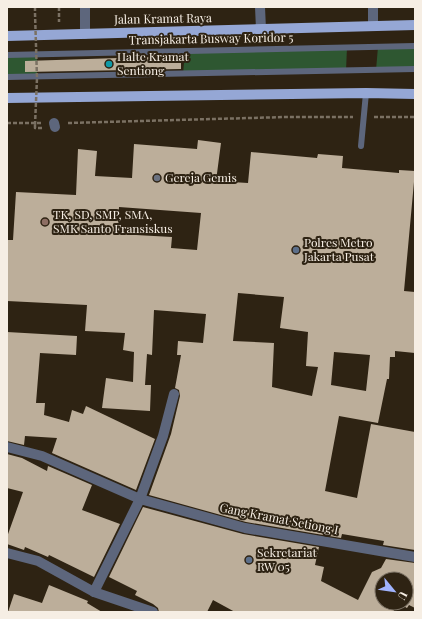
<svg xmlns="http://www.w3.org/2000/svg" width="422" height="619" font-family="'Playfair Display',serif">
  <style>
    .green { fill: #2e5731 }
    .building { fill: #bcae9a; fill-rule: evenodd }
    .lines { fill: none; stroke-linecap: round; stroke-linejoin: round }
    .path { stroke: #7b7163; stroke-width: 2.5; stroke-dasharray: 4 2; stroke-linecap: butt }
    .lane { stroke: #5d667c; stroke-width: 6 }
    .street { stroke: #5d667c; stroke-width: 10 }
    .primary { stroke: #95a7d5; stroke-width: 10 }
    .path-bridge { stroke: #7b7163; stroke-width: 2.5; stroke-dasharray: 4 2; stroke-linecap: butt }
    .culture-dot { fill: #0f9aa8; stroke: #2e2313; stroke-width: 1.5 }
    .worship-dot { fill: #6b7280; stroke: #2e2313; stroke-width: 1.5 }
    .education-dot { fill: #8d6e63; stroke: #2e2313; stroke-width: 1.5 }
    .service-dot { fill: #5c6f8a; stroke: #2e2313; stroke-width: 1.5 }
    .labels { text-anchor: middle; stroke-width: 4; stroke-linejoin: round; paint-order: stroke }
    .street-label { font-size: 12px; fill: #f6eee4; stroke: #2e2313 }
    .poi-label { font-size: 12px; fill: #f6eee4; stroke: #2e2313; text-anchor: start }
  </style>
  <rect width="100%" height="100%" fill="#2e2313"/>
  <g class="green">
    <polygon points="415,46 415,69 376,70 378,47"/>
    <polygon points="347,47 346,71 183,74 185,51"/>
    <polygon points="37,54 37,74 7,77 7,55"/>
  </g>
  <g class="building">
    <polygon points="181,56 181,69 25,72 25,61"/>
    <path d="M198,140L221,143L216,181L248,183L251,152L317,158L318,154L343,156L342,168L399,173V170L415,171L404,291L415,292V353L395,351V357H390L389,379H387L378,423L339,416L325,491L357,498L371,424L415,432V550L383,545L384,541L342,534L341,538L246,522L149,495L171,434L180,396L179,390L175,388L181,355H177L178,341L203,343L206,314L154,310L152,355L147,354L145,385H151L150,411L102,408L106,378L133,382L134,352L123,350L125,333L85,331L87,305L7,301V240H13L16,192L76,195L78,149L97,151L95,176L132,178L134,144L197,149ZM119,207L201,213L197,250L171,248L172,237L118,234ZM238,293L284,297L280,328L308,332L306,366L318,367L312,396L272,387L274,343L233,341ZM334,352L370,355L366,391L331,385Z"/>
    <polygon points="7,332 77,336 76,355 40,353 36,403 45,403 44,415 69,422 72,410 83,414 86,406 155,439 136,490 52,453 57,438 25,436 24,445 7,441"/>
    <polygon points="7,454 22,458 47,471 48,466 92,485 82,510 120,524 94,577 49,555 48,557 25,547 24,550 7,544 7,537 23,492 7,488"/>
    <polygon points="143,507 243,534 319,547 315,565 324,567 321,581 358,600 372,572 381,568 386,559 415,563 415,608 409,605 407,608 398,603 406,603 406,579 382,579 382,603 398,603 393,612 235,612 213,600 207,612 159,612 158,608 153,604 135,595 137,591 109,577"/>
    <polygon points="49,585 88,601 87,603 102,612 8,612 14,594 42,603"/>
  </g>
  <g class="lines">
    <g class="path">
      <polyline points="35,7 35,13"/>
      <polyline points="59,7 59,22"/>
      <polyline points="374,117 415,117"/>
      <polyline points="7,123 41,123"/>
      <polyline points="68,123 286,117 353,117"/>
      <polyline points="35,125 35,128 42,128"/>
    </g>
    <g class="lane">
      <polyline points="7,55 415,46"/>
      <polyline points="7,77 415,69"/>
      <polyline points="361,146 366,93"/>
    </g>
    <g class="street">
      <polyline points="260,7 261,29"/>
      <polyline points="373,7 373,26"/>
      <polyline points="85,34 85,7"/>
      <polyline points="54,123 55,127"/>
      <polyline points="7,447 42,456 140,499 245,528 415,557"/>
      <polyline points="7,553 38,561 94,592 153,612"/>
      <polyline points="94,592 140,499 163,436 174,394"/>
    </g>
    <g class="primary">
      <polyline points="7,36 415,25"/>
      <polyline points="7,98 366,93 415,94"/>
    </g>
    <polyline class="path-bridge" points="35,13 37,78 35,125"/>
  </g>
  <circle class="culture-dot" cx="109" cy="64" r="4"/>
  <circle class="worship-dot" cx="157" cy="178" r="4"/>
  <circle class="education-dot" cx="45" cy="222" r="4"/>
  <g class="service-dot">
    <circle cx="296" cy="250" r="4"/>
    <circle cx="249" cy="560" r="4"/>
  </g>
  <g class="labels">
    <g class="street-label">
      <text transform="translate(163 19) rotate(-1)" y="4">Jalan Kramat Raya</text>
      <text transform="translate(211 39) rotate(-1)" y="4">Transjakarta Busway Koridor 5</text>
      <text transform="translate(279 519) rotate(11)" y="4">Gang Kramat Setiong I</text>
    </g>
    <g class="poi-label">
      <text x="117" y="61">Halte Kramat<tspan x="117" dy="14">Sentiong</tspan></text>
      <text x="165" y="182">Gereja Gemis</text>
      <text x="53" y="219">TK, SD, SMP, SMA,<tspan x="53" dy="14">SMK Santo Fransiskus</tspan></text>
      <text x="304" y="247">Polres Metro<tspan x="304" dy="14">Jakarta Pusat</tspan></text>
      <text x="257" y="557">Sekretariat<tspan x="257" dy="14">RW 05</tspan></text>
    </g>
  </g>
  <rect width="422" height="619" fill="none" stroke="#f6eee4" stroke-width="16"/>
  <g transform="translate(394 591) rotate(119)"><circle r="19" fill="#2e2313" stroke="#7e7467"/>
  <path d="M0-3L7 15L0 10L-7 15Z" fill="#a0b3fd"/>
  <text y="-6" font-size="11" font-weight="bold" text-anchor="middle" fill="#f6eee4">U</text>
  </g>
</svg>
